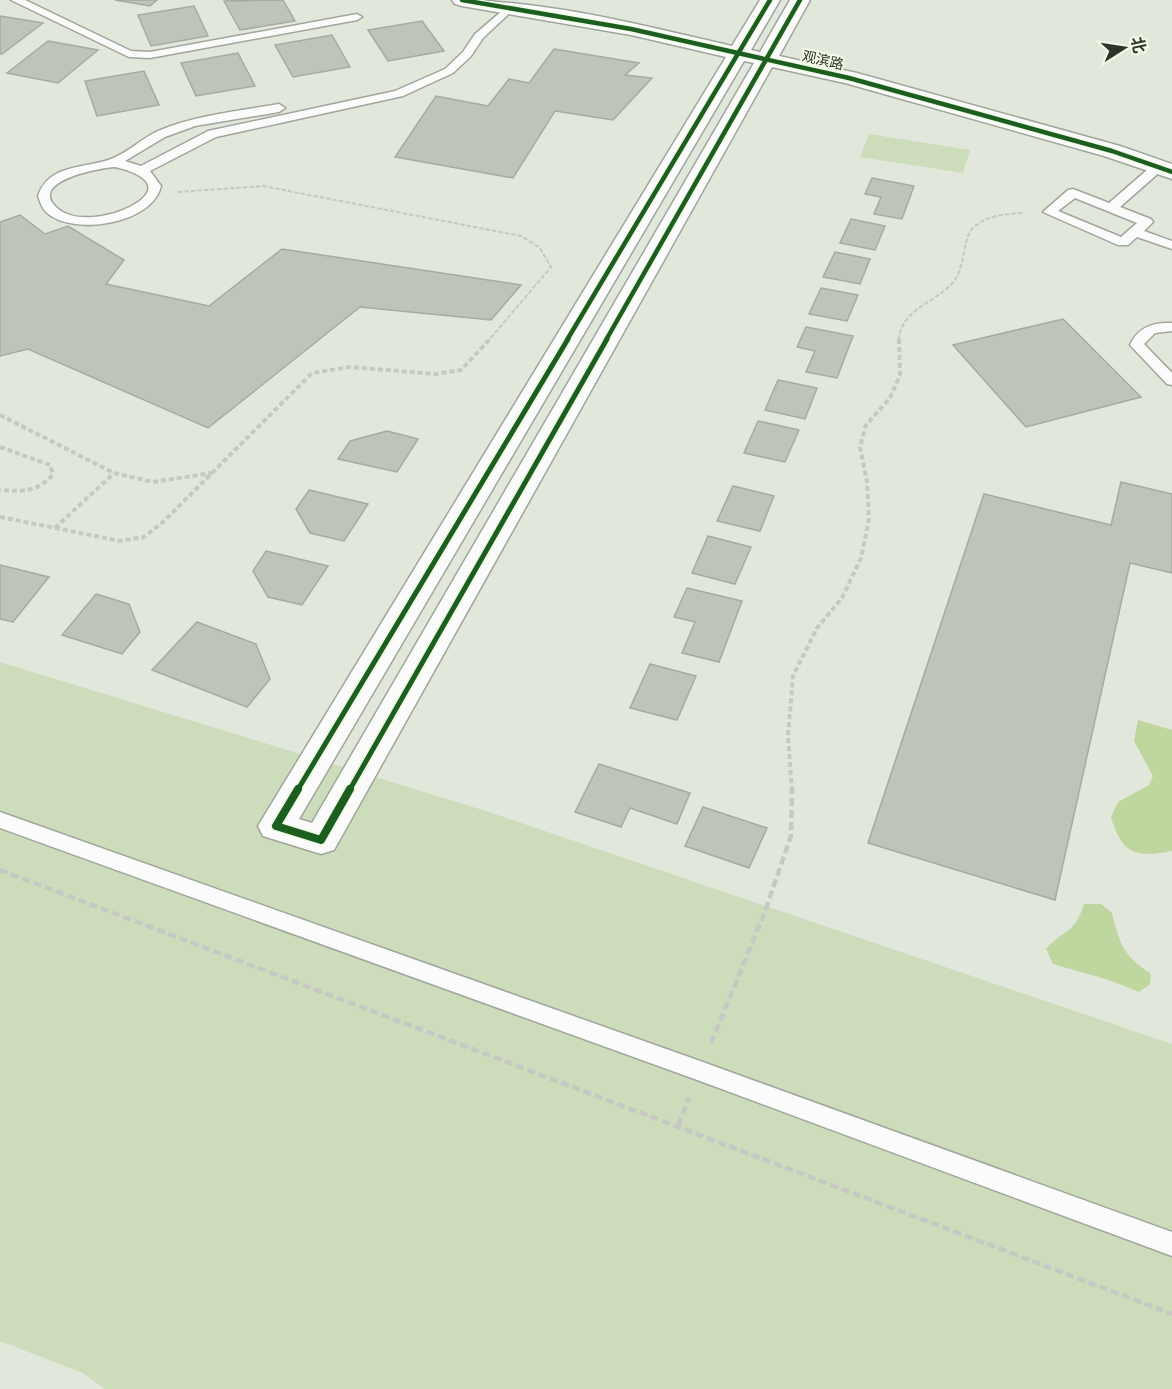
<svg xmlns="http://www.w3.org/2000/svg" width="1172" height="1389" font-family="'PT Sans','Noto Sans SC',sans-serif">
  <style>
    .green { fill: #cddcbb }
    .water { fill: #bfd69f }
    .building { fill: #bfc4bb; stroke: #a6aaa1; stroke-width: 1.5 }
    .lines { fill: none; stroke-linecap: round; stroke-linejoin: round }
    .lane-casing { stroke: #a1a69c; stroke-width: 3 }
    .street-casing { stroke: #a1a69c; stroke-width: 3 }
    .path-far2 { stroke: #c6c8c4; stroke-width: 2; stroke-dasharray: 4.5 2; stroke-linecap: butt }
    .path-far1 { stroke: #c6c8c4; stroke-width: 4; stroke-dasharray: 5 3; stroke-linecap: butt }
    .path { stroke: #c6c8c4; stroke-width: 4.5; stroke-dasharray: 8 4; stroke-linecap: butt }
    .lane { fill: #fafbfa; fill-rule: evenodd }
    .street { fill: #fafbfa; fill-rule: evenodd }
    .cycleway-far2-casing { stroke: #eff9e3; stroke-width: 7 }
    .cycleway-far1-casing { stroke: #eff9e3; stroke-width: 9 }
    .cycleway-casing { stroke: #eff9e3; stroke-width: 11 }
    .cycleway-far2 { stroke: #1b5e20; stroke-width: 4.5 }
    .cycleway-far1 { stroke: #1b5e20; stroke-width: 5 }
    .cycleway { stroke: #1b5e20; stroke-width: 8 }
    .labels { text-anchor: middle; stroke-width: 4.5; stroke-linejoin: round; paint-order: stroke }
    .far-street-label { font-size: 14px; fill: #30332b; stroke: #eff9e3 }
  </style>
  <rect width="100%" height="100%" fill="#e1e7db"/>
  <g class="green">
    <polygon points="869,134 970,150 963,173 860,157"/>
    <polygon points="0,662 486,811 1172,1044 1172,1389 105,1389 83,1373 0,1341"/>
  </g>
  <g class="water">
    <path d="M1138,720L1172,730V851C1135,858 1122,854 1111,817L1118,802L1149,785L1153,776L1134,741Z"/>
    <path d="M1084,904H1101L1112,913C1120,945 1122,954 1151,974L1150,984L1139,992C1112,979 1082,973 1053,964L1046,949C1065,928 1074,935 1084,904Z"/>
  </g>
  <g class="building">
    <polygon points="115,0 157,0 150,6"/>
    <polygon points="283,0 295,21 240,30 224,1"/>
    <polygon points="194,6 208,36 151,46 138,15"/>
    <polygon points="0,16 43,23 2,54 0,54"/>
    <polygon points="422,21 444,51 388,61 368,30"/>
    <polygon points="332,35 350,67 293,77 275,45"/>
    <polygon points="48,41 98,50 58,83 7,73"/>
    <polygon points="554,49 639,63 625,75 652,78 613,120 555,111 513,178 395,157 436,96 488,106 509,79 529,83"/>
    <polygon points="238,53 255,86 196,96 181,63"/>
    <polygon points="144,71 159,105 97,116 85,81"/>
    <polygon points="872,178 914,186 902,219 874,214 881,197 865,194"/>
    <polygon points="20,215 45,234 68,226 124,260 106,284 209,306 282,249 521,285 491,320 360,307 208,428 28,349 0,356 0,222"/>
    <polygon points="851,219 885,226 875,250 840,243"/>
    <polygon points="835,252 870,259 860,284 823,277"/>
    <polygon points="821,288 858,295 847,321 809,314"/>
    <polygon points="1063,319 1141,397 1026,427 953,345"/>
    <polygon points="806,327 853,336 837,378 806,372 815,351 797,347"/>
    <polygon points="778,380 817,388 805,419 765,410"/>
    <polygon points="758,421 799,430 785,462 744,453"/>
    <polygon points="387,431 418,439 397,472 338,459 350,441"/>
    <polygon points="1121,482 1172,494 1172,573 1130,563 1055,900 868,843 984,494 1111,525"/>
    <polygon points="733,486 774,496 760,531 717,521"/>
    <polygon points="309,490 368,504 344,541 310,533 296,509"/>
    <polygon points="708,536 751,547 735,584 692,573"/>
    <polygon points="266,551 328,566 302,605 268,597 253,571"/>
    <polygon points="0,565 49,577 13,622 0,619"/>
    <polygon points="687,588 742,601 719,662 682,653 695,622 674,617"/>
    <polygon points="96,594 129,604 140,632 122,654 62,635"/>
    <polygon points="197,622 256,644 270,679 247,707 152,670"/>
    <polygon points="650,664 696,676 677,720 630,708"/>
    <polygon points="599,764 690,793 677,824 630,808 621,827 575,812"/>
    <polygon points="703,807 767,828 749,868 685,846"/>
  </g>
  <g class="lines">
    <g class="lane-casing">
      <g id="lane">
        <polygon points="11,0 25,0 131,51 150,52 357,14 362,17 357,20 150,58 129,57"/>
        <path d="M509,5L513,6V10L483,38L471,56L453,73L403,96L216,137L150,171L161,186C153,224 72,237 46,212C42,208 40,202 38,196C49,163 85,169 111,159C128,153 142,138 158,131C196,115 239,111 279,104L285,108L279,112L195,126L165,137L125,161L141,166L208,131L395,91L445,69L463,52L475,34ZM114,167C127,169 162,180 143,198C125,215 77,226 57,208C27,181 100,168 114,167Z"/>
        <path d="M1158,163L1164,167L1162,170L1120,207L1151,219L1153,222L1144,231L1172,241V249L1137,237L1128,245H1118L1043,212L1068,190L1073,189L1109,203L1154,164ZM1075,198L1137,223L1121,237L1058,211Z"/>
        <path d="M1172,323V331L1155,333L1144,344L1172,373V385L1167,384L1130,345C1138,327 1153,322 1172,323Z"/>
        <polygon points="0,812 700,1061 1172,1232 1172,1256 700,1081 0,828"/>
      </g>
    </g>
    <g class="street-casing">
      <path id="street" d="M452,0C546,0 641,25 732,46L760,0H780L751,50L760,52L790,0H810L779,56L857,73L1120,146L1172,164V179L1104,156L845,83L772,67L334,850L321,854L263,836L258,826L726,57L631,35L462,6L455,4ZM744,61L754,63L312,823L299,819Z"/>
    </g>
    <g class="path-far2">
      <polyline points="178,192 263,186 521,236 540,248 551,267 489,340"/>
      <path d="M899,340C900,309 938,302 954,281C965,267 963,239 972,229C986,215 1005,214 1024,213"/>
    </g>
    <g class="path-far1">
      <polyline points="0,415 114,473 153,482 212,473"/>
      <path d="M0,447L50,465L53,474C39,492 21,492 0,490"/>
      <polyline points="0,517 120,541 144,537 163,522 312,373 350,367 435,374 461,370 490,339"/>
      <polyline points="55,528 114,473"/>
      <polyline points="792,791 788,736 793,676 817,628 842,598 861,558 869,519 867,482 860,447 866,425 890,398 900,375 899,339"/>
    </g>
    <g class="path">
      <polyline points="0,870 1172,1314"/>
      <polyline points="711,1043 764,914 791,836 792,789"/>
      <polyline points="678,1125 689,1098"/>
    </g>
    <use href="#lane" class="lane"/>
    <use href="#street" class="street"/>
    <g class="cycleway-far2-casing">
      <g id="cycleway-far2">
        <polyline points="462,0 631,29 849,78 1112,151 1172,172"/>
        <polyline points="567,340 770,0"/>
        <polyline points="606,340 800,0"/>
      </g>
    </g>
    <g class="cycleway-far1-casing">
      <g id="cycleway-far1">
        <polyline points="297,791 568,339"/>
        <polyline points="349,791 607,339"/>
      </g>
    </g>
    <g class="cycleway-casing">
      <polyline id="cycleway" points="298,789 276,826 321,840 350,789"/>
    </g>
    <use href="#cycleway-far2" class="cycleway-far2"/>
    <use href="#cycleway-far1" class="cycleway-far1"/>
    <use href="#cycleway" class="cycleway"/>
  </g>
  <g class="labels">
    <g class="far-street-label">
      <text transform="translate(823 60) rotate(13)" y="5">观滨路</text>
    </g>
  </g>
  <g transform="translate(1124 48) rotate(78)" stroke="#eff9e3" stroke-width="4.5" paint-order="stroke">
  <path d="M0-4.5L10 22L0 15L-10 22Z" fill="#30332b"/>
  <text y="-9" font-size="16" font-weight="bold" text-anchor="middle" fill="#30332b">北</text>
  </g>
</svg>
